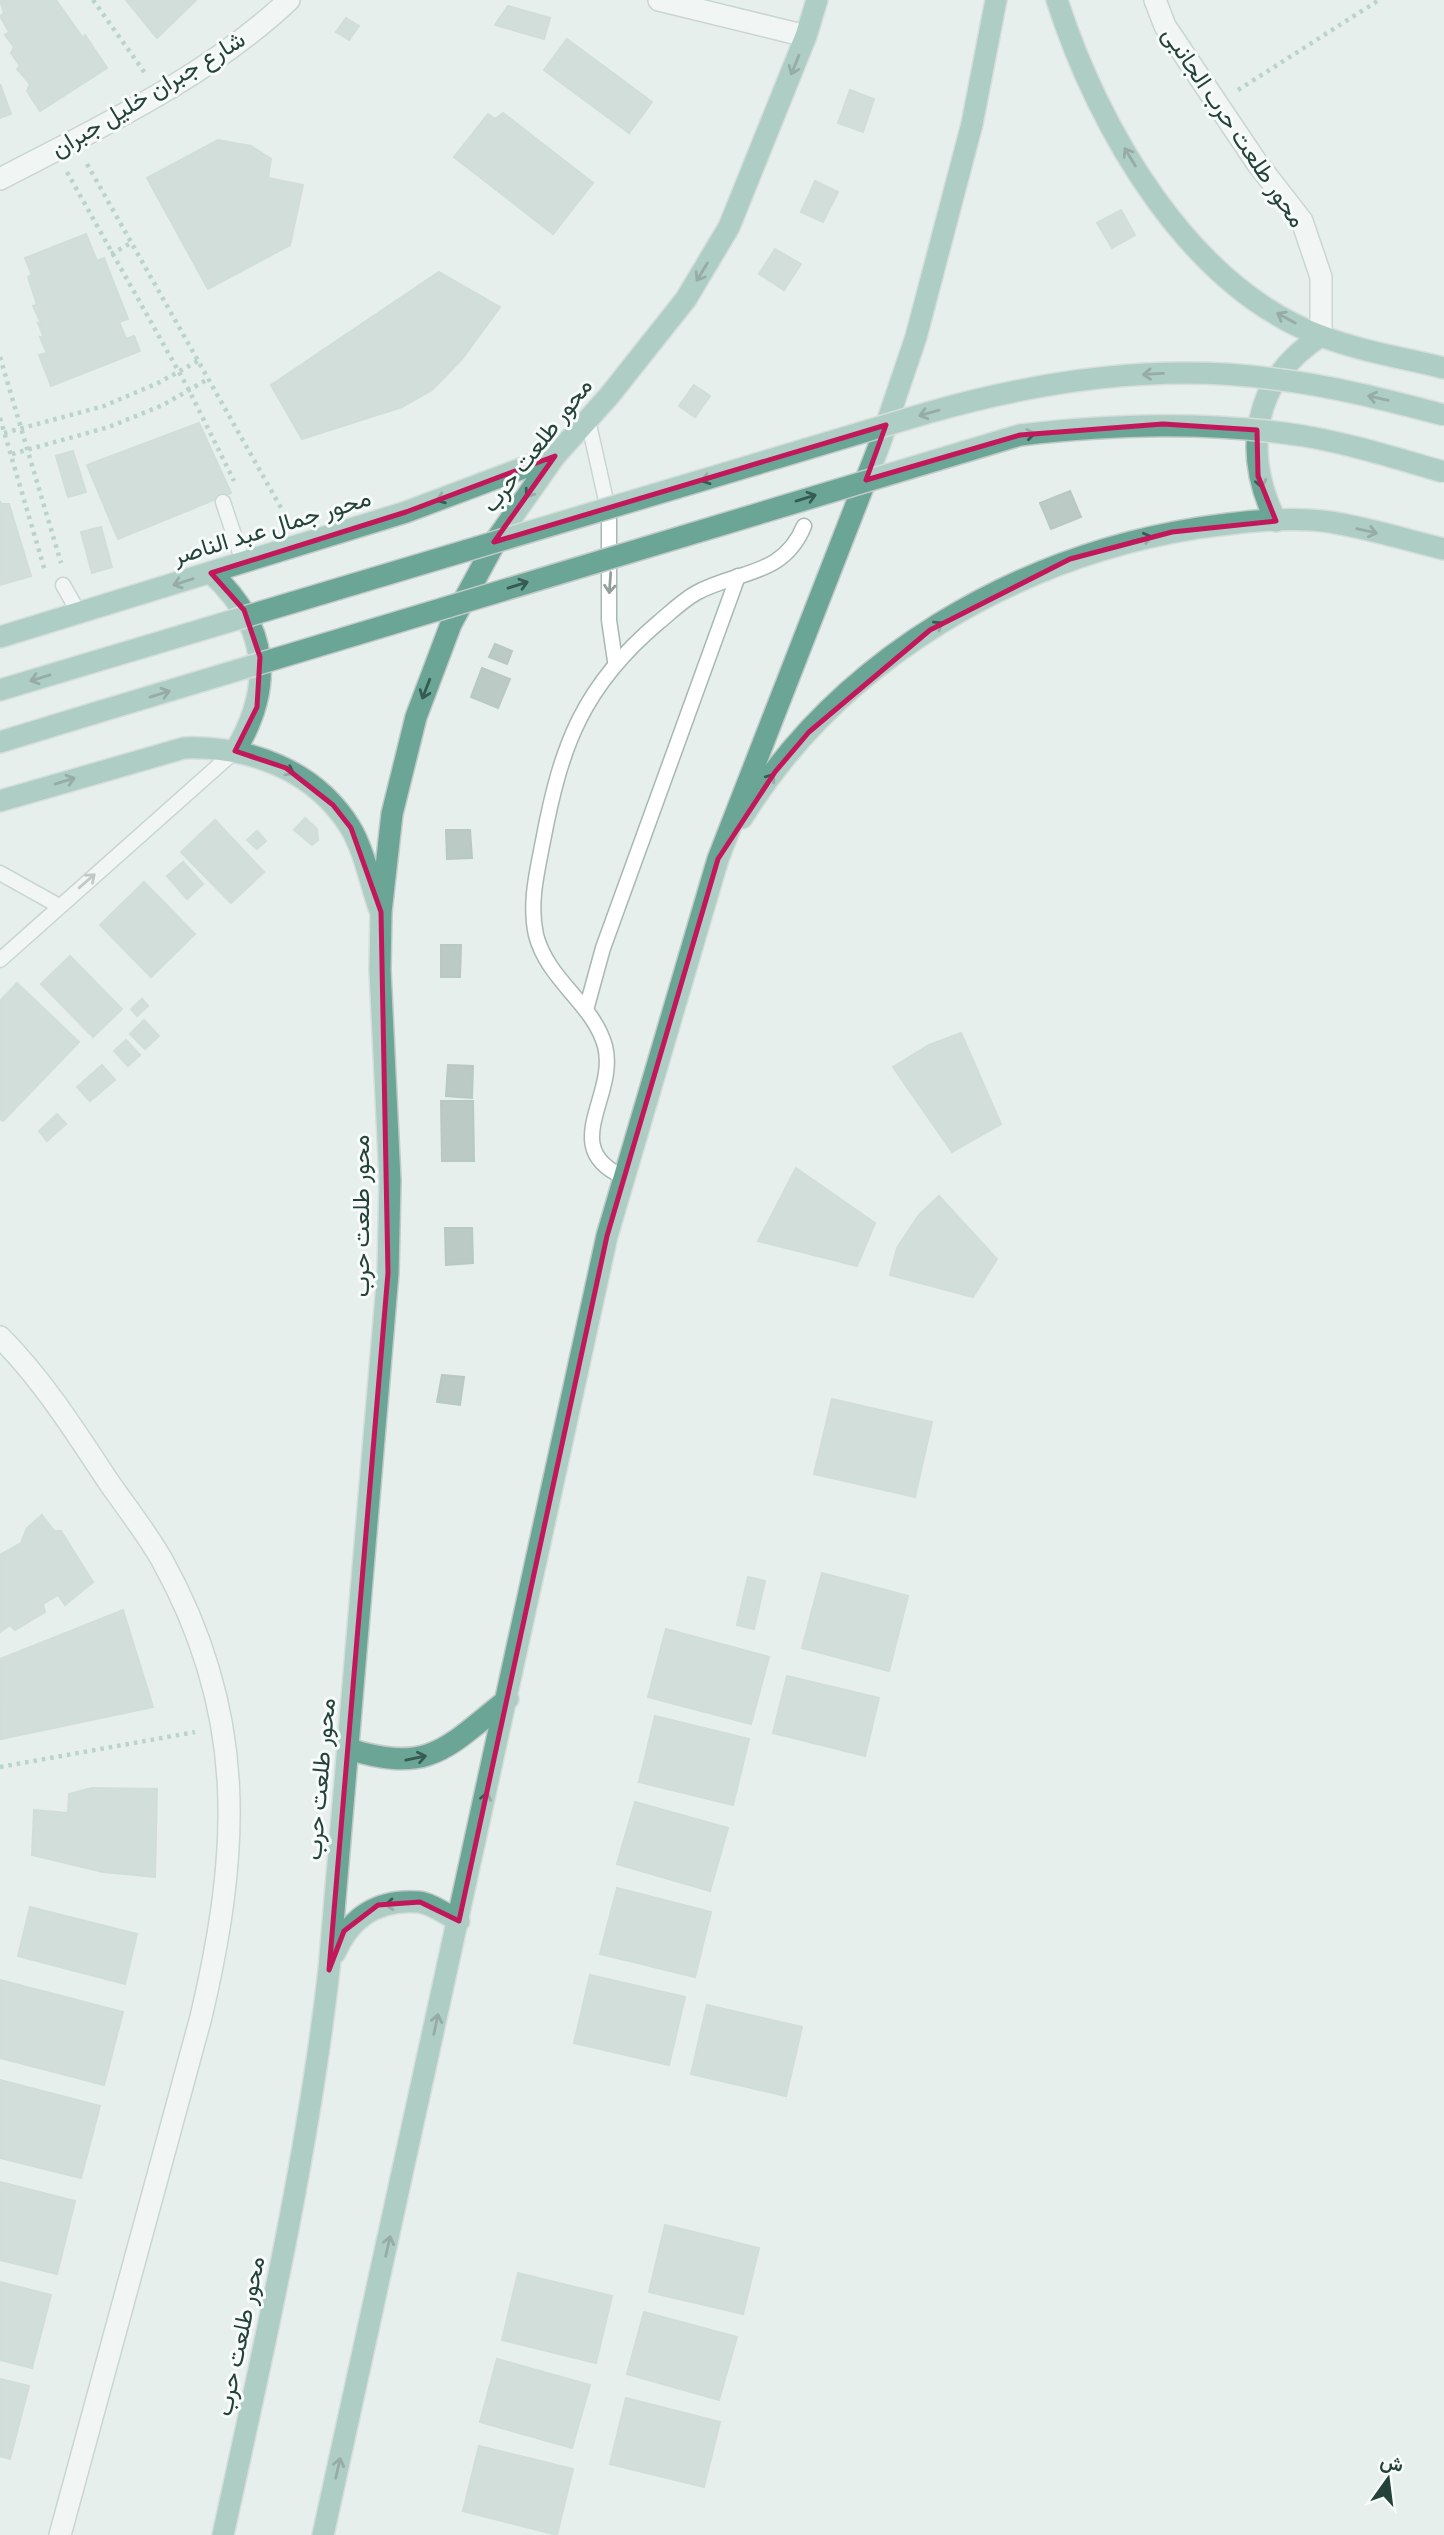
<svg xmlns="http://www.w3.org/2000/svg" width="1444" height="2535" font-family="Cabin,Vazirmatn,sans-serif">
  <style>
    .building { fill: #bbcac4; stroke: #b8c9c2; stroke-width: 2 }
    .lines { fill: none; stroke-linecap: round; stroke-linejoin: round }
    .service-casing { stroke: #a8b8b2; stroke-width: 17 }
    .minor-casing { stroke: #a8b8b2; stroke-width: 24 }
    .tertiary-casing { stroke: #a8b8b2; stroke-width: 24 }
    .primary-casing { stroke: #c2cac8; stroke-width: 24 }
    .path { stroke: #86b3a5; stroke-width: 4.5; stroke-dasharray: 3.5 5; stroke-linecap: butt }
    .service { stroke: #fff; stroke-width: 14 }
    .minor { stroke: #fff; stroke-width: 21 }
    .tertiary { stroke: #fff; stroke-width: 21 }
    .primary { stroke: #6aa596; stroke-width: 21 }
    .primary-bridge-casing { stroke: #c2cac8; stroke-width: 24; stroke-linecap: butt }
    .primary-bridge { stroke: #6aa596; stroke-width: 21 }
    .oneway { stroke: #365b51 }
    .oneway2 { stroke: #92a09c }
    .marked { fill: none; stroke: #c2185b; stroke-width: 5; stroke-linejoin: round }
    .labels { text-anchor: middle; stroke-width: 6; stroke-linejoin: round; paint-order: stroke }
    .street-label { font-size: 24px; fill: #24423a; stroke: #f7fbf9 }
  </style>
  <rect width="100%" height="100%" fill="#e6efeb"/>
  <g class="building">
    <polygon points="0,0 56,0 83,38 85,35 107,68 40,111 27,91 30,84 17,69 20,66 11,53 14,47 5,35 9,32 0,16 4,13"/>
    <polygon points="126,0 196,0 157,38"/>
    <polygon points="508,6 550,18 544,39 495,25"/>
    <polygon points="346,18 359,26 349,40 336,32"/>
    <polygon points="567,39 652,102 629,133 544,70"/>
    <polygon points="0,84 11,114 0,118"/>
    <polygon points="850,90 874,99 863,132 838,123"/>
    <polygon points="503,113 593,183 553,234 454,157 488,114 495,119"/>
    <polygon points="218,140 251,146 271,159 268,178 303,185 290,245 208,289 147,178"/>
    <polygon points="815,181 838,192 823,222 801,212"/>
    <polygon points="1121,210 1135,235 1112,248 1097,223"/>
    <polygon points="86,234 97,261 104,258 128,319 119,322 126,339 134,336 140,351 51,386 39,355 47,353 40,337 44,338 38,323 42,325 33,306 37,305 28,277 32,275 25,258"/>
    <polygon points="775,249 801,264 784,290 759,274"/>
    <polygon points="439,272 500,307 462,359 432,390 402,407 302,439 271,385"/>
    <polygon points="694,385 710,396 695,417 679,406"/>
    <polygon points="199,423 231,493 118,539 87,465"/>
    <polygon points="73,451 86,492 68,497 56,456"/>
    <polygon points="1070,491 1081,517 1051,529 1040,503"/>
    <polygon points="0,501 1,504 9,504 31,576 0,585"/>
    <polygon points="101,527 112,567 92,573 81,532"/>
    <polygon points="495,644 512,651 507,664 489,657"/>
    <polygon points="482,668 510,679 498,708 471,697"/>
    <polygon points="305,818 317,829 318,840 312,845 294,830"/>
    <polygon points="215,820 264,872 231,903 181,852"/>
    <polygon points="446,830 470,830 472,858 447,859"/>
    <polygon points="257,831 266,841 257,849 247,840"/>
    <polygon points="183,862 203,884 187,899 167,876"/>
    <polygon points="144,882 195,934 151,977 100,925"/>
    <polygon points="441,945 461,945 460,977 441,977"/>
    <polygon points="70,956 122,1009 93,1037 41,984"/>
    <polygon points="17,983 79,1042 3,1121 0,1119 0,1001"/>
    <polygon points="142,999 148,1006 137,1016 131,1009"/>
    <polygon points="144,1020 159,1036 145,1049 130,1034"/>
    <polygon points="961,1033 1001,1124 952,1152 893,1067 929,1045"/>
    <polygon points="126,1040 140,1055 128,1066 114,1051"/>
    <polygon points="102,1065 115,1080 90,1101 77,1087"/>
    <polygon points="448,1065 473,1066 472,1098 446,1096"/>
    <polygon points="441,1101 473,1101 474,1161 442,1161"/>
    <polygon points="57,1114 66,1124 47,1141 39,1131"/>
    <polygon points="796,1168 875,1223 857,1266 758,1241"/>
    <polygon points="939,1196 997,1259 973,1297 890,1275 897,1248 919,1215"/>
    <polygon points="445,1228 472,1228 473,1263 446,1265"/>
    <polygon points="442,1375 464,1377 460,1405 437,1402"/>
    <polygon points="832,1399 932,1422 915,1497 814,1474"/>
    <polygon points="42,1515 54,1531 61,1531 93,1582 65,1605 58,1595 43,1604 45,1612 15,1630 10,1625 0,1632 0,1555 21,1543 27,1528"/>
    <polygon points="822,1573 908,1596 889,1671 802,1648"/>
    <polygon points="748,1577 765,1581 754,1629 737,1625"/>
    <polygon points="123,1610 153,1707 1,1739 0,1659"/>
    <polygon points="666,1629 769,1657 751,1724 648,1697"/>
    <polygon points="787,1676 879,1698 865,1756 773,1733"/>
    <polygon points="655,1716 749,1739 733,1805 639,1782"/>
    <polygon points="92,1788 157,1789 155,1877 103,1872 32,1855 34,1810 68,1813 69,1794"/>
    <polygon points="635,1802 728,1828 710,1891 617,1864"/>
    <polygon points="617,1888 711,1912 695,1977 600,1954"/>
    <polygon points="30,1907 137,1934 125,1984 18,1956"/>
    <polygon points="590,1975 685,1997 669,2065 574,2043"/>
    <polygon points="0,1980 123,2012 104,2085 0,2058"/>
    <polygon points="707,2005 802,2027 786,2096 691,2074"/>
    <polygon points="0,2080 100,2106 81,2178 0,2158"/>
    <polygon points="0,2182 75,2201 57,2274 0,2260"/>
    <polygon points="665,2225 759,2248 743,2314 649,2292"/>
    <polygon points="518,2273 612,2296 596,2363 502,2340"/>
    <polygon points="0,2282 51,2295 32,2368 0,2360"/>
    <polygon points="644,2312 737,2337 719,2400 627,2374"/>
    <polygon points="497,2359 590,2385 572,2448 480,2422"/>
    <polygon points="0,2379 29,2386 10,2459 0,2456"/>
    <polygon points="626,2398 720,2422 704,2487 610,2464"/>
    <polygon points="479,2446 573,2469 557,2535 463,2511"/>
  </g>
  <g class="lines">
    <g class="service-casing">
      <g id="service">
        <polyline points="588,420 609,514 609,620 615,661"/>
        <polyline points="223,502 243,562"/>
        <polyline points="63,585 80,615"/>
        <polyline points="0,873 59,906"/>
        <polyline points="0,960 235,751"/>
        <polyline points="586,1010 603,948 738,576"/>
        <path d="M624,1177C557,1148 618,1096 605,1046C593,1003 548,981 536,935C529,903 537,872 543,841C561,745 583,686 659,622C671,612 682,601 696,593C738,570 783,577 804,526"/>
      </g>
    </g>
    <g class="minor-casing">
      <g id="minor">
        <polyline points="659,0 806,36"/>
        <path d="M0,179C98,128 209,76 289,0"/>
        <path d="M0,1337C42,1379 75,1431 108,1481C126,1507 146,1532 162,1560C248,1715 240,1851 201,2017L60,2535"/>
      </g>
    </g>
    <g class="tertiary-casing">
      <polyline id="tertiary" points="1155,0 1165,26 1257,163 1302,221 1321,277 1321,336"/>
    </g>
    <g class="primary-casing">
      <g id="primary">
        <path d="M1057,0C1098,128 1188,286 1321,336C1360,351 1404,358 1444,368"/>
        <path d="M1276,521C1242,452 1252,380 1321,336"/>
        <path d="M211,573C268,625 275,685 235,751"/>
        <polyline points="0,637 406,512 555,456"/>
        <polyline points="0,690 80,666"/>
        <polyline points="0,742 95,713"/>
        <path d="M0,801L184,748C248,746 314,769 350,827C364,850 370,882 379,908"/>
        <path d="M742,818C840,659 1016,557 1198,528C1240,522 1288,516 1330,522C1368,528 1407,540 1444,549"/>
        <path d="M349,1749C431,1775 448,1746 508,1699"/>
        <path d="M335,1953C350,1917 378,1899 418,1902C431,1903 447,1915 459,1921"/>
        <path d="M223,2535C264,2347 307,2161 329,1970L388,1273L390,1180L380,970L381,912L392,814L416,717L451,624L498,537L555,456L609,396L686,299L729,227L806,36L817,0"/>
        <polyline points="323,2535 607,1236 718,859 879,446 916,337 972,124 996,0"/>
      </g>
    </g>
    <g class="path">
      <polyline points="93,0 145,73"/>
      <polyline points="1238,90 1379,0"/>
      <polyline points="87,164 289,522"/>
      <polyline points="67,172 189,390 234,481"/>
      <polyline points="111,254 131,243"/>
      <polyline points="0,357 61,563"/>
      <polyline points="0,418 45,571"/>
      <polyline points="4,433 104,406 158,383 198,361"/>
      <polyline points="12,454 109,427 163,405 208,379"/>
      <polyline points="0,1767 195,1732"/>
    </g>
    <use href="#service" class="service"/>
    <use href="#minor" class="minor"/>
    <use href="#tertiary" class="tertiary"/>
    <use href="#primary" class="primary"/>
    <g class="primary-bridge-casing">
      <g id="primary-bridge">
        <path d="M80,666L927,413C1042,380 1163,362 1282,380C1337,387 1390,401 1444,415"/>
        <path d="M95,713L1020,435C1115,424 1208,421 1304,436C1351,444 1398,459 1444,472"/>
      </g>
    </g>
    <use href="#primary-bridge" class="primary-bridge"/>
  </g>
  <defs><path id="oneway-shaft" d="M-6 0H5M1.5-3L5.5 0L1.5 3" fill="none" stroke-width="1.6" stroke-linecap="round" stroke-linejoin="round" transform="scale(1.75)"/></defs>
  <g class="oneway">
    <use href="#oneway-shaft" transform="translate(795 65) rotate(112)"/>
    <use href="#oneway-shaft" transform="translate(1130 157) rotate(-121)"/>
    <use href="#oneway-shaft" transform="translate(702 272) rotate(121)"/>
    <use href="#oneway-shaft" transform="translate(1286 318) rotate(-151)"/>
    <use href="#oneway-shaft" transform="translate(1153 374) rotate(177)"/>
    <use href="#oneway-shaft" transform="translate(1378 398) rotate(-167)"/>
    <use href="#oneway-shaft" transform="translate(929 413) rotate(164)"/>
    <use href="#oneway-shaft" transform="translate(1025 435) rotate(-9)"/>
    <use href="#oneway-shaft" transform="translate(711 478) rotate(163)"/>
    <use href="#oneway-shaft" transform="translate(1260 478) rotate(77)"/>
    <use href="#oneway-shaft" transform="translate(532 489) rotate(125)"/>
    <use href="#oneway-shaft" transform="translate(446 497) rotate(160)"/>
    <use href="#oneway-shaft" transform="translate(806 498) rotate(-17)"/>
    <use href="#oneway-shaft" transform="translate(1367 531) rotate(13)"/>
    <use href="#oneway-shaft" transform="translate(1142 539) rotate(-13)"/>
    <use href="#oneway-shaft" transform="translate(183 582) rotate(162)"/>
    <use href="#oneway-shaft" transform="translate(518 585) rotate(-17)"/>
    <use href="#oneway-shaft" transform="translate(934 628) rotate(-32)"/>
    <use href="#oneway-shaft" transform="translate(40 678) rotate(163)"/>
    <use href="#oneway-shaft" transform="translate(426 689) rotate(111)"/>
    <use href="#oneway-shaft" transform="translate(160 694) rotate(-17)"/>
    <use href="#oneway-shaft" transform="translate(285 769) rotate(28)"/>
    <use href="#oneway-shaft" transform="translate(65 781) rotate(-17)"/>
    <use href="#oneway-shaft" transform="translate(768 782) rotate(-54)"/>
    <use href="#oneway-shaft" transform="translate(416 1758) rotate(-12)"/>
    <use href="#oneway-shaft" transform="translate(485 1802) rotate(-77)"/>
    <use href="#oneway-shaft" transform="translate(395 1904) rotate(175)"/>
    <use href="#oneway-shaft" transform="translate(436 2024) rotate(-78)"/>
    <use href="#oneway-shaft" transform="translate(388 2246) rotate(-77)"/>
    <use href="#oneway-shaft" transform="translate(338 2468) rotate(-77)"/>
  </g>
  <g class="oneway2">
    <use href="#oneway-shaft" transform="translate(610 583) rotate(94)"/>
    <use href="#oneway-shaft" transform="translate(87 881) rotate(-41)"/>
  </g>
  <path d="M0 0H1444V2535H0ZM1163,424L1257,430L1258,476L1276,521L1172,532L1070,559L930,630L809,732L775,772L718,859L607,1236L459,1921L420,1902L378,1905L344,1931L329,1970L388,1273L381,912L351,828L333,805L286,768L235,751L257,707L260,657L244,610L211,573L406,512L555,456L494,542L886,425L866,480L1020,435Z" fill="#e6efeb" fill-opacity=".55" fill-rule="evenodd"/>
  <path class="marked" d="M1163,424L1257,430L1258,476L1276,521L1172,532L1070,559L930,630L809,732L775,772L718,859L607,1236L459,1921L420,1902L378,1905L344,1931L329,1970L388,1273L381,912L351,828L333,805L286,768L235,751L257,707L260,657L244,610L211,573L406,512L555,456L494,542L886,425L866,480L1020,435Z"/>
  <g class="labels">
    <g class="street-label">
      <text transform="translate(148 94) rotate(-31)" y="8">شارع جبران خليل جبران</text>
      <text transform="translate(1234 127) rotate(56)" y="8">محور طلعت حرب الجانبى</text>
      <text transform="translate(537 445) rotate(-52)" y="8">محور طلعت حرب</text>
      <text transform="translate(272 527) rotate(-17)" y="8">محور جمال عبد الناصر</text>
      <text transform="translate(361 1216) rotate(-90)" y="8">محور طلعت حرب</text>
      <text transform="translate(320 1779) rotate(-85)" y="8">محور طلعت حرب</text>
      <text transform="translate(240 2336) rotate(-78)" y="8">محور طلعت حرب</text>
    </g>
  </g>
  <g transform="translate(1388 2479) rotate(14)" stroke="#f7fbf9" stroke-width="5" paint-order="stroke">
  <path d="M0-5L12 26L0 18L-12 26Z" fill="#24423a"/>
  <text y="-10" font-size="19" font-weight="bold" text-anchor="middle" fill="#24423a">ش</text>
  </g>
</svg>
